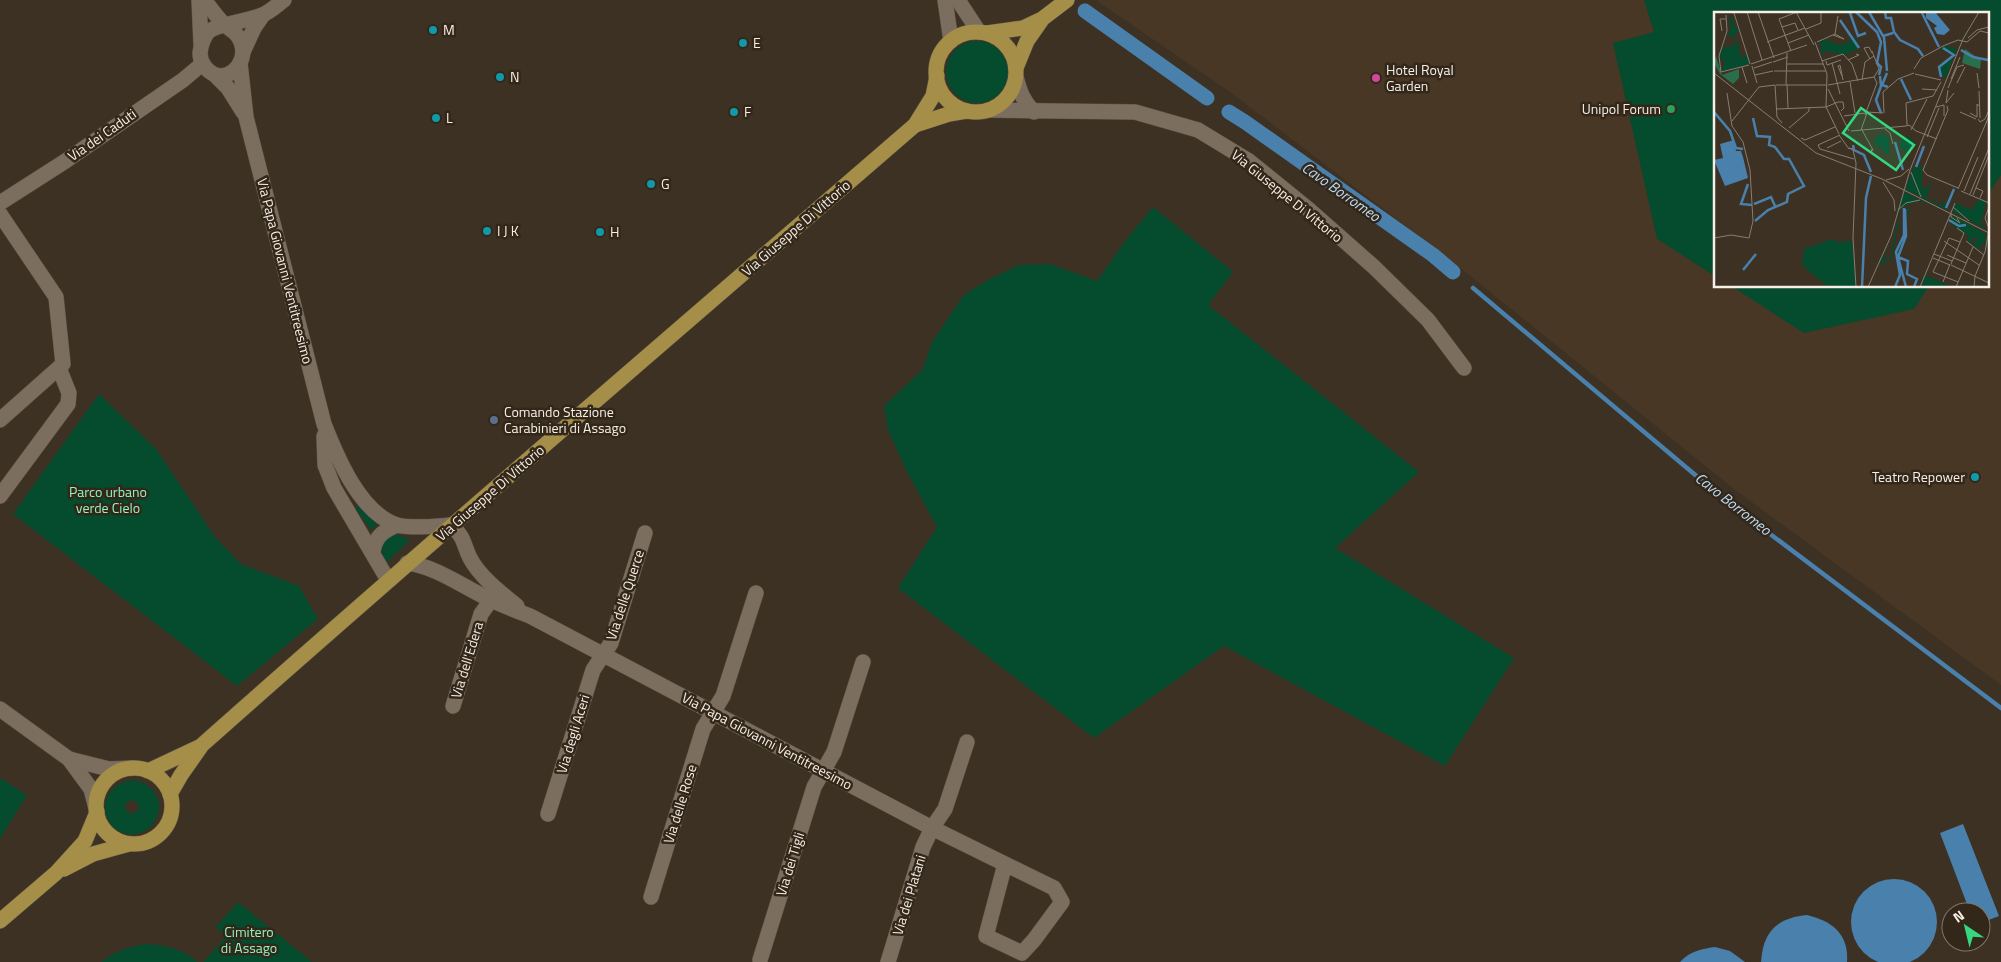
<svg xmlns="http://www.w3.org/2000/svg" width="2001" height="962" font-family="'Titillium Web',sans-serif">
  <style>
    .built { fill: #473724; fill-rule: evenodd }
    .green { fill: #054b2e; fill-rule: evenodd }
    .water { fill: #4980ac }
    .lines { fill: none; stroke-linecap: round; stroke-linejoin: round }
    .stream { stroke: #4980ac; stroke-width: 4.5 }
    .canal { stroke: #4980ac; stroke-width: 15 }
    .minor-casing { stroke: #5b5145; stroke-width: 16 }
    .major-casing { stroke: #5b5145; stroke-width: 16 }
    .minor { stroke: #7c6e5f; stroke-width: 15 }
    .major { stroke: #a48e48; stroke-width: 15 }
    .culture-dot { fill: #0f9aa8; stroke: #33271a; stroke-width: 2 }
    .hotel-dot { fill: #d1479c; stroke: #33271a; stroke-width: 2 }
    .leisure-dot { fill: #2e9e5b; stroke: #33271a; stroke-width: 2 }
    .service-dot { fill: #5c6f8a; stroke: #33271a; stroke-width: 2 }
    .labels { text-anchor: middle; stroke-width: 5; stroke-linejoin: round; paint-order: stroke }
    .poi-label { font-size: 14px; fill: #f6efe6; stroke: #33271a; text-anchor: start }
    .street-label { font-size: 14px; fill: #f6efe6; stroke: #33271a }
    .park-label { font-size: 14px; fill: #92f3be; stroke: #33271a }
    .water-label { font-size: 15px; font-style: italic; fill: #bedcf5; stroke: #33271a }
    .inset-river { fill: none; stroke: #4980ac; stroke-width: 2.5 }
    .inset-road { fill: none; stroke: #877d72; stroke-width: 1 }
    .view { fill: #35d881; fill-opacity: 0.15; stroke: #35d881; stroke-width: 2.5 }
    .inset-edge { fill: none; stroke: #f6efe6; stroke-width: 2.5 }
  </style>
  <rect width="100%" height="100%" fill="#3d3124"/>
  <path class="built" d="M1099,0H2001V685L1735,490L1458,266L1230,92L1097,1ZM1715,14H1987V286H1715Z"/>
  <g class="green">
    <polygon points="1644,0 2001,0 2001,175 1987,196 1987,14 1715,14 1715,276 1657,239 1613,43 1654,32"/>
    <circle cx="977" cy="72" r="31"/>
    <polygon points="1153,207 1233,272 1208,305 1419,472 1335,548 1514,658 1445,766 1224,646 1094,738 898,588 937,527 907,472 888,430 884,406 923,369 932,342 964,295 986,281 1019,265 1050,264 1097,281 1126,240"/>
    <polygon points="1731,286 1929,286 1914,309 1804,333"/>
    <polygon points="99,394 156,449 215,537 241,564 299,586 318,619 237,686 13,514"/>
    <polygon points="358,505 369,517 379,523 371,530 355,508"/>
    <polygon points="390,535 399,535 410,540 386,563 381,549 381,541"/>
    <polygon points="0,778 27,795 0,839"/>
    <path d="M132,780C152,782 167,801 155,821C152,827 146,831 140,833C104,844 88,787 132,780ZM131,800L135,801L139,806C138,812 135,814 129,813L125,808V804Z"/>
    <polygon points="238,902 312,962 203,962 226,937 216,927"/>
    <path d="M146,944C166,945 182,949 198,962H101C115,951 129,947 146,944Z"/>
  </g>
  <g class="water">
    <polygon points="1963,824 1999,916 1981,923 1981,912 1970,912 1940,833"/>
    <circle cx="1894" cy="922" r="43"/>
    <path d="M1807,915C1832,921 1849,934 1847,962H1761C1763,931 1777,918 1807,915Z"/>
    <path d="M1715,947L1730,951L1745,962H1680C1690,951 1701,949 1715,947Z"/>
  </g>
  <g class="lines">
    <polyline class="stream" points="1473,288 1725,500 2001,708"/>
    <g class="canal">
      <polyline points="1085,11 1207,98"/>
      <polyline points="1229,112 1245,122 1433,255 1453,272"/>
    </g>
    <g class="minor-casing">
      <g id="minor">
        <polyline points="199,0 201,44"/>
        <path d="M204,0C211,8 218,19 226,26C233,31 238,34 241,42C250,65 223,89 205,67C202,63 200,58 200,53C201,45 203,38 208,32C216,24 249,21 262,15C270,12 277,5 284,0"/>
        <polyline points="945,0 951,41"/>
        <polyline points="958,0 979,32"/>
        <polyline points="243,52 254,28 263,15"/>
        <path d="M240,63L246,117L324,424C337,457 360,513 397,525C412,529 436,526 451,525C465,537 463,544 470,558C480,577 501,593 517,606"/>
        <polyline points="216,76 228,88 243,112"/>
        <path d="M1016,77C1020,92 1023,101 1034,112"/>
        <polyline points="988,110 1135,112 1198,130 1249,161 1307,208 1374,267 1428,320 1464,368"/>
        <polyline points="0,203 64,162 183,80 202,64"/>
        <polyline points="0,214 56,297 63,364 0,420"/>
        <polyline points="324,436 325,465 334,488 388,580"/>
        <polyline points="0,496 68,404 69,393 59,368"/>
        <path d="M373,551C376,535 384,531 397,525"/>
        <path d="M407,563C434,566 459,584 483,596C498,604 514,610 530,616L932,828L1054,888L1062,902L1034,940L1022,953L986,936L1005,864"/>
        <polyline points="453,706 481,614 496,593"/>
        <polyline points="0,709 69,759 91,789 97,812"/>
        <polyline points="69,759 109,769 133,768"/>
        <polyline points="548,814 593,670 611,643 645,533"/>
        <polyline points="651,897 703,729 723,696 756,593"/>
        <polyline points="760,960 814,787 834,752 863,662"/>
        <polyline points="888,962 923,847 932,828 945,809 967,742"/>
      </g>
    </g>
    <g class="major-casing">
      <g id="major">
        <circle cx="976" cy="72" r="40"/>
        <polyline points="987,33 1023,28 1042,19 1067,0"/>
        <polyline points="1016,68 1027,41 1041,21"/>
        <polyline points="915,125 949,114 967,111"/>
        <circle cx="134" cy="806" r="38"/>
        <polyline points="148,771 199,747"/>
        <path d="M170,794L181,775L202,745C437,536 677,331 915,125L933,96L937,76"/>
        <polyline points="64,869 93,854 129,844"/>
        <polyline points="0,921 56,873 85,841 97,812"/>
      </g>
    </g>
    <use href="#minor" class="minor"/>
    <use href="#major" class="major"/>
  </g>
  <g class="culture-dot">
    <circle cx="433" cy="30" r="5"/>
    <circle cx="743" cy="43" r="5"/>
    <circle cx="500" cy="77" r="5"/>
    <circle cx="734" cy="112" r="5"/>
    <circle cx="436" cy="118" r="5"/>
    <circle cx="651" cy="184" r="5"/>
    <circle cx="487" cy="231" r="5"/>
    <circle cx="600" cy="232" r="5"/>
    <circle cx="1975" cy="477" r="5"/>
  </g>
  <circle class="hotel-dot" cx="1376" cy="78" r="5"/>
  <circle class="leisure-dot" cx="1671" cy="109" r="5"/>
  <circle class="service-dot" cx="494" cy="420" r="5"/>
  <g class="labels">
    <g class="poi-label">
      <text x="443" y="35">M</text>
      <text x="753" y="48">E</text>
      <text x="1386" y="75">Hotel Royal<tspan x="1386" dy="16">Garden</tspan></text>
      <text x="510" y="82">N</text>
      <text x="1661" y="114" text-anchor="end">Unipol Forum</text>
      <text x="744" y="117">F</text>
      <text x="446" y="123">L</text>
      <text x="661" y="189">G</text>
      <text x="497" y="236">I J K</text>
      <text x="610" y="237">H</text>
      <text x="504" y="417">Comando Stazione<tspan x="504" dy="16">Carabinieri di Assago</tspan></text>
      <text x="1965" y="482" text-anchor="end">Teatro Repower</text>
    </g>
    <g class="street-label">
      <text transform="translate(102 135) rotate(-35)" y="5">Via dei Caduti</text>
      <text transform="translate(1287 196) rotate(39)" y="5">Via Giuseppe Di Vittorio</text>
      <text transform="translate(796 228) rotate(-41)" y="5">Via Giuseppe Di Vittorio</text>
      <text transform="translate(285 271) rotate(76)" y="5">Via Papa Giovanni Ventitreesimo</text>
      <text transform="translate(490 493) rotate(-41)" y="5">Via Giuseppe Di Vittorio</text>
      <text transform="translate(625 595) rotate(-72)" y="5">Via delle Querce</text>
      <text transform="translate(467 660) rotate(-73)" y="5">Via dell'Edera</text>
      <text transform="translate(573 734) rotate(-73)" y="5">Via degli Aceri</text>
      <text transform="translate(767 741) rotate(28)" y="5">Via Papa Giovanni Ventitreesimo</text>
      <text transform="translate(680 804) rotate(-73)" y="5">Via delle Rose</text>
      <text transform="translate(790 864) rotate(-73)" y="5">Via dei Tigli</text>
      <text transform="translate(909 895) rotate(-73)" y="5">Via dei Platani</text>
    </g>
    <g class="park-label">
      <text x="108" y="497">Parco urbano<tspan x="108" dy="16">verde Cielo</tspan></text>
      <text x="249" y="937">Cimitero<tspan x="249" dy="16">di Assago</tspan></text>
    </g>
    <g class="water-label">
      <text transform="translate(1341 192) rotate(35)" y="5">Cavo Borromeo</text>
      <text transform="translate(1733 504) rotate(38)" y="5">Cavo Borromeo</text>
    </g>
  </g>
  <g transform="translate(1714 12)">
    <rect width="275" height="275" fill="#3d3124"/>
    <path d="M21,5L18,8L25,20L20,22L22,32L28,31L24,34L27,45L33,43L35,52L8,59L10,48H6L8,43H6L9,36L21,33L18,23L13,24L17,16L15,7H12ZM137,21L144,30V37L131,43L111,39L107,44V31H103L110,27L125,33L133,31L138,26ZM231,34L243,36L232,65H227L224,55L239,43L226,37ZM167,121L175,126V141L171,142L168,135H162L160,128ZM186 132a7 7 0 1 1 14 0a7 7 0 1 1-14 0ZM202,151V155L208,154V176L213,177L219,169L212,186L226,193L228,190L231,194L237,180L241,177L232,198L191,177ZM190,180L215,193L203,189L187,196L182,210L189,213V202L193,203V198L198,195L193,203L191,230L184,239L185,246H182L181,239L190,223V214L184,212L178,247L172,246L170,254L166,249L174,236L177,233L168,247L172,245H177L184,201L186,196L194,191L188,193L183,199ZM265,187L272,190L267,211L274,218L239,200L241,191L258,198ZM237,203L272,222L271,233L268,231L266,237L261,236L264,228L261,234L258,232L263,227L260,224L257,231L253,229L255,224L237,212ZM118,227L123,230L138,229L142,275H114L88,253L90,237ZM211,263L234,273L238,275H206Z" fill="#054b2e"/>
    <path d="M251,37L267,48L266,57L248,51ZM2,44L8,63L25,57V66L19,72L6,62L0,51Z" fill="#2a6f4d"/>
    <path d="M221,0L236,18L230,23L223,22L220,16L223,14L212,6V0ZM20,128L22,139H27L29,145L34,166L11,174L0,148L9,146L6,132Z" fill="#4980ac"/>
    <path class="inset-river" d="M138,0L136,1L144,24L152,21M142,0L163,20L167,30L163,51L167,55L165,63M155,0L169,24L179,21M171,0L172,6H177L180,20L186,28L204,37L209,44M208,1L225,35M126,8L145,36M170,25L173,59M247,38L259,45L274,48M173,61L168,73L174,75M166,64L167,74L162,88L167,101M227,65L225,55L240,43L229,36M187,67L197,88M0,100L16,119L22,136L29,137M39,106L43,124L56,125L55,133L61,135L70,147H75L90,174L74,182L73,190L54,198L41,209M181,130L189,158M139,133L140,138L150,143L157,160M202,155L210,134M34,172L27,192L38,193M40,192L57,185L61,194M232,196L240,177M191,197L192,224L184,245L194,249L193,262L203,267L200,275M235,208L245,214L252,213M184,245L192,275M29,258L42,242M148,275L152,186L157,164M181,275L186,263L182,240L190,223V196"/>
    <path class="inset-road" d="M33,0L48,48M44,0L60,46M82,0L100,33M20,1L36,52M68,15L81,11L84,18M92,17L107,11V0M8,19L6,7H12M119,23L130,27L121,22M254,26L263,18L275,15M53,30L91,16M101,30L113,62L112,95L125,122M103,30L121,22L124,4M74,31L95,23M77,39L65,7L83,0M156,47L150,36L155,35L158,41M134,48L145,43L142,42M108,49L129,42L138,52L144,69M112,49L113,53L127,48M59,50L74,45M118,51L126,82M37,52L93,33M73,52H109M38,54L43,71M28,55L33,71M40,56L58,50M200,57L207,46L229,34L244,28L253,30L266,19L275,21M60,59H112M7,60L5,44L13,19L12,3M7,60L35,53M0,61L102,141L168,167L275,221M263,61L265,76M201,62L227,68M41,63L59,59M128,64L124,54L126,53L129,68M237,67L246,45M148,68L151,50L160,44M136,70L141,101M243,71L251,55M72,72L73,41M73,72L74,96M61,73L63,105L68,111M62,73H112M114,73L160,65L165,57L158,39M234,76L243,55L250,53M114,77L135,119M208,77L223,78M234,78L232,91L240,81M265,79L266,106M233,94L234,98L209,158L213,163L244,176M222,95L230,93V104M63,97L112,95L124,90H129L130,96L127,99M152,100L169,101M246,100L262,107M170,101L169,80L184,67L200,61M256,101L263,105V92L265,94M151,103L163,71L160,65M130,104L151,101M264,107L266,110L271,107L275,98M18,109L45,75L61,73M193,113L192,91L219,84L227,70M192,114L195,113L202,119L223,127M75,116L95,99V95M171,117L176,121L179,132M147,118L153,101M148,118L159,138L157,140L158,137M197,118L213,87M137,119L192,114M125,123L135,137M213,125L225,96M87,126L91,128L121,115M104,133L106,137L140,147M104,133L126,123M113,136L127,129M139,137L135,136L139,138L142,151L139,226L142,275M197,160L207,185M172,168L187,164L195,157M169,170L180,188L181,199M262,176L269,179L266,186M244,177L275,104M247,179L275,191M250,179L264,145M256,182L275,136M259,183L275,143M239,195L255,209M184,198L192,191L206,188M237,201V205L246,211L243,206M0,226L17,223L35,226L39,209L36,158L29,130L18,114L13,81M230,229L265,253M252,229L270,243M220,242L238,249M233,243L252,251M219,246L236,253M237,252L250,221L243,216M237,253L275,271M229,270L236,252M244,270L219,260L235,226L246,230M154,275L177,224L196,158L249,27L265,0M206,275L241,191M242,275L259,235M260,275L261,264L271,240L275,217L271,206L275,195"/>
    <path class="view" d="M147,96L200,133L182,158L129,121Z"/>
    <rect width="275" height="275" class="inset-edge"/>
  </g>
  <g transform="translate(1966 927) rotate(325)"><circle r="24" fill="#33271a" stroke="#81776c"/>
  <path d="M0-4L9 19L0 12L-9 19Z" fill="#35d881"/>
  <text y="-8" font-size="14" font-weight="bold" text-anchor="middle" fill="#f6efe6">N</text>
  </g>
</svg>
